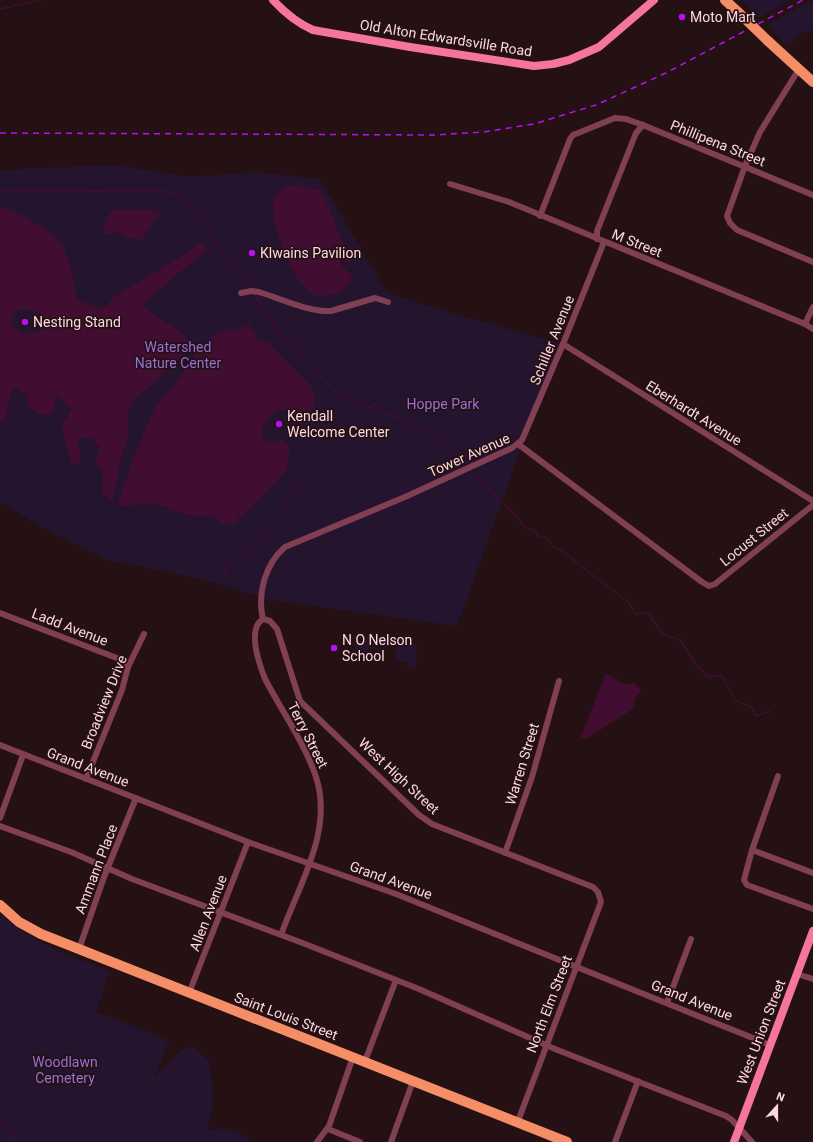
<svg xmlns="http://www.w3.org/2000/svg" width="813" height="1142" font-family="Roboto,sans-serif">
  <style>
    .green { fill: #24142e }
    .water { fill: #410e32; fill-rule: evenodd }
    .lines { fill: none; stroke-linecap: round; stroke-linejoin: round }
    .stream { stroke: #410e32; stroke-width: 1.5 }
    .street { stroke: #803f53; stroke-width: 6 }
    .secondary { stroke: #f6759f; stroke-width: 8 }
    .primary { stroke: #f58d66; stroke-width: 10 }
    .rail { stroke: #b711ef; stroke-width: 1.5; stroke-dasharray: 6 5; stroke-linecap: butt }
    .primary-bridge { stroke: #f58d66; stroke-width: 10 }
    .poi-dot { fill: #b711ef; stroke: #251114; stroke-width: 1.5 }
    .labels { text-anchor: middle; stroke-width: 3.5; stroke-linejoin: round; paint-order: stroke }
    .poi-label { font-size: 14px; fill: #fcd7e0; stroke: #251114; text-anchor: start }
    .street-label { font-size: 14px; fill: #fcd7e0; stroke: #251114 }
    .park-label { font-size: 14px; fill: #996fda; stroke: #251114 }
  </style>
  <rect width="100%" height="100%" fill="#251114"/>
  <g class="green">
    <polygon points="742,0 790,0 759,18"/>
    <polygon points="813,0 813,31 799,33 790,46 782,41 768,24"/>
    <polygon points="113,165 191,177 255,172 320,179 387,293 465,317 563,344 519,454 457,626 270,600 201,579 109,560 54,534 0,502 0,170"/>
    <polygon points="374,634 377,648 366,650 367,660 361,662 358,660 353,643 362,641 362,635"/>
    <polygon points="397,643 417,645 416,669 408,669 407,662 396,661"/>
    <path d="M0,914C32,943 71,956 110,971L96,1012L169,1040L154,1078L179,1052L192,1045L209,1061L213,1087L212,1113L206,1130C227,1129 235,1125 251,1142H0Z"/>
  </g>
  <g class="water">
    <path d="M289,185L320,190C329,204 332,216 338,231C343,242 348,251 351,263L345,262L331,244L342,266L353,277C344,294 335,296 316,296C311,292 304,287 300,282C288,268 270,220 273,202C275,193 282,189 289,185Z"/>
    <path d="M0,206C16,212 54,230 62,245C71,261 73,281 77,299L99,309L108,305L113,297L179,258L200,243L206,248L204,253L195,259L143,304C153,321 186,325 190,347L152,385L134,399L128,412V439L122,455L112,500L103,495L102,470L94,464L100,448L91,438H78L77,446L81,452L79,465L71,463C69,452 60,433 63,424C66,419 69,414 72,409L54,392L56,396L54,411L49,415L37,414L28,404V394L20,391L17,387L11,391L5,419L0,422ZM25,309C39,310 53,320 38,333L31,332L29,334C20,332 14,330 11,321L15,312Z"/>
    <path d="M132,209L166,212C153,217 149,229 142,240L128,238L116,232L106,235L103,229L111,211Z"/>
    <path d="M249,324L258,340L267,342L312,387L315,401L308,422L303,427C296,418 291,409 279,409C268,418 261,424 262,439L270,442L282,440L290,446L287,470L243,516L237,517L239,521L236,524L221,523L212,516H192L157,504L117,506L134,456L155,406L176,384L201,346L219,331H233Z"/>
    <polygon points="606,673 623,684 635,683 641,691 635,698 633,709 586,739 581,737"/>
  </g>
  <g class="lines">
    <g class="stream">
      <polyline points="0,9 41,0"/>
      <path d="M0,192C34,188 67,191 101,191C128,191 159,187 184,196L186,202L209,232L229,265L251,288"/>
      <polyline points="254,293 279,332 307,360 334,391 342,396 348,397 371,408 375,404 379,406 383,413 400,418 406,423 409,422 413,426 446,441 460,459"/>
      <polyline points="474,475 504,503 526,528 535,531 539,537 548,538 552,546 558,548 628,602 636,614 648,613 662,633 681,641 696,665 707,676 722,676 736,701 751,707 756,716 770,711"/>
      <polyline points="226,579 226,568 237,560 283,510 303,471"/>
      <polyline points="0,1124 13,1127 15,1142"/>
    </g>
    <g class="street">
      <polyline points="799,69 760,132 745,166 727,216 730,223 737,230 813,262"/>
      <polyline points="450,184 509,202 805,324 813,329"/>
      <polyline points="540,216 570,139 573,135 615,118 626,119 643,125 813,195"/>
      <polyline points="597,239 597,231 636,133 643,125"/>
      <path d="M241,293L251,291L259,292C282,299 308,312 331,311L375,298L388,302"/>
      <polyline points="805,324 813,307"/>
      <polyline points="563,344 813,501"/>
      <polyline points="518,444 702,582 709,586 715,584 813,505"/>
      <polyline points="0,613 122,660 128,667"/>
      <polyline points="263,619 270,621 277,629 300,701 419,815 432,824 593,887 598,892 601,902 518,1121"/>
      <path d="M263,619C257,594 265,564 285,547L405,497L512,448L522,440L563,344L604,242"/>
      <path d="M263,619C246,629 260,666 265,679C282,711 303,741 315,774C335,829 299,884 281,935"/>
      <polyline points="0,745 248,842 396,894 770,1045"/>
      <polyline points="778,776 752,850 744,880 747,885 813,909"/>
      <polyline points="86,779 122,690 128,667 144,634"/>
      <polyline points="0,818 23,755"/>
      <polyline points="0,826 71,852 132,879 300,942 419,989 555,1049 726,1116 732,1120 752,1142"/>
      <polyline points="752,850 813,873"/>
      <polyline points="505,853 532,777 559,681"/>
      <polyline points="79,949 104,877 136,798"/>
      <polyline points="797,974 813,979"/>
      <polyline points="189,993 248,842"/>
      <polyline points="667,1003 691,939"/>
      <polyline points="365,1061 396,980"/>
      <polyline points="328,1129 360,1142"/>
      <polyline points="317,1142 329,1126 353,1057"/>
      <polyline points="391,1142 413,1081"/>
      <polyline points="615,1142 638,1081"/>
    </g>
    <g class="secondary">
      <path d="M273,0C285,13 297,23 313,30L410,47L534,66L553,64L569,60L599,47L654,0"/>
      <polyline points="734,1142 813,931"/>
    </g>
    <g class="primary">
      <polyline points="725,0 739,13"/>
      <polyline points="768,41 813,82"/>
      <polyline points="0,905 19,922 41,934 567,1142"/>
    </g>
    <polyline class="rail" points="0,133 434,135 484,132 534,124 596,105 666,73 803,0"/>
    <polyline class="primary-bridge" points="739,13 768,41"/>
  </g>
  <g class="poi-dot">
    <circle cx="682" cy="17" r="4"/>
    <circle cx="252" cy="253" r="4"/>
    <circle cx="25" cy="322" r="4"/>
    <circle cx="279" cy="424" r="4"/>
    <circle cx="334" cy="648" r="4"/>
  </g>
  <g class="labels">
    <g class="poi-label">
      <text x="690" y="22">Moto Mart</text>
      <text x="260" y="258">Klwains Pavilion</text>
      <text x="33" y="327">Nesting Stand</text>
      <text x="287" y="421">Kendall<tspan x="287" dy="16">Welcome Center</tspan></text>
      <text x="342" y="645">N O Nelson<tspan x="342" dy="16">School</tspan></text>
    </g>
    <g class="street-label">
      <text transform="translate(446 38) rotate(9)" y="5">Old Alton Edwardsville Road</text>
      <text transform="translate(718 143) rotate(22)" y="5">Phillipena Street</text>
      <text transform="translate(637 243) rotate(22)" y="5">M Street</text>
      <text transform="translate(552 340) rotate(-68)" y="5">Schiller Avenue</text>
      <text transform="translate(694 413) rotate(32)" y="5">Eberhardt Avenue</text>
      <text transform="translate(469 455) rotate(-24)" y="5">Tower Avenue</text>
      <text transform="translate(754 537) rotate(-39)" y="5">Locust Street</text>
      <text transform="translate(70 627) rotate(21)" y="5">Ladd Avenue</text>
      <text transform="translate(104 702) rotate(-68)" y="5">Broadview Drive</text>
      <text transform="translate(308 735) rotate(63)" y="5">Terry Street</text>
      <text transform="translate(522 764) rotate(-73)" y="5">Warren Street</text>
      <text transform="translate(88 767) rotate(21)" y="5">Grand Avenue</text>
      <text transform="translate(399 776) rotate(43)" y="5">West High Street</text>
      <text transform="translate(96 869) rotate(-69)" y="5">Ammann Place</text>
      <text transform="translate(391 880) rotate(20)" y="5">Grand Avenue</text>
      <text transform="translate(208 913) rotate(-69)" y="5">Allen Avenue</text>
      <text transform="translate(692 1000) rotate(22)" y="5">Grand Avenue</text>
      <text transform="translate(549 1004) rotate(-69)" y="5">North Elm Street</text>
      <text transform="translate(286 1016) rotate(21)" y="5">Saint Louis Street</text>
      <text transform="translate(761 1032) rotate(-69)" y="5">West Union Street</text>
    </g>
    <g class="park-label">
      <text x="178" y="352">Watershed<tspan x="178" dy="16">Nature Center</tspan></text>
      <text x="443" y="409">Hoppe Park</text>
      <text x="65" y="1067">Woodlawn<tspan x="65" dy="16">Cemetery</tspan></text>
    </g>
  </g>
  <g transform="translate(777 1106) rotate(21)" stroke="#251114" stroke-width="3" paint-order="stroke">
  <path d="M0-3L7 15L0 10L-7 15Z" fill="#fcd7e0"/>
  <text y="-6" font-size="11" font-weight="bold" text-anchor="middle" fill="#fcd7e0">N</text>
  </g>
</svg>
